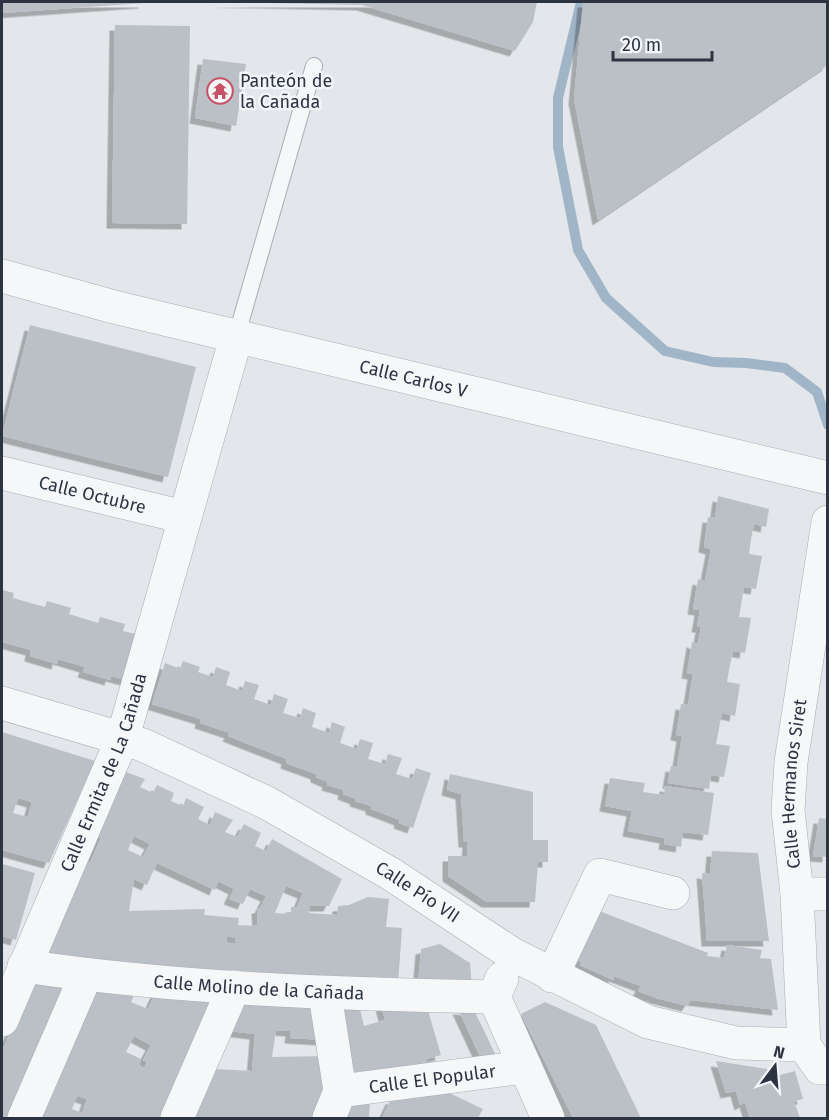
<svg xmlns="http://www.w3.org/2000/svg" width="829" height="1120" font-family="'Fira Sans',sans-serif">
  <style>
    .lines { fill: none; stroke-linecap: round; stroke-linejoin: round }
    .stream { stroke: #a1b5c8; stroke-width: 10 }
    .building { fill: #bbc0c7; fill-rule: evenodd; filter: url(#shadow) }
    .service-casing { stroke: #a8adb4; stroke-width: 18 }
    .minor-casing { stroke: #a8adb4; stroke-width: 34 }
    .service { stroke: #f6f7f9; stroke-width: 16 }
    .minor { stroke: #f6f7f9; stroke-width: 33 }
    .labels { text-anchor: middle; stroke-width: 5; stroke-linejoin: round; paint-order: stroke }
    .poi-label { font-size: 18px; fill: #2c3442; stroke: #f3f5f8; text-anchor: start }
    .street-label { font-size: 18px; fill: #2c3442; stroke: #f3f5f8 }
  </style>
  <defs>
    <filter id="shadow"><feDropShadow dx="-5.5" dy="5.5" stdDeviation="0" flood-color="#0004"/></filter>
  </defs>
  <rect width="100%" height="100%" fill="#e3e6ea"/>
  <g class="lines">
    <polyline class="stream" points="581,2 558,98 558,147 578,250 606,298 665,351 713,362 746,363 785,368 817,392 828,425"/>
  </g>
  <g class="building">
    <polygon points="2,2 144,2 144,3 2,13"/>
    <polygon points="215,2 537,2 533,22 515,51 362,5"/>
    <polygon points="583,2 828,2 828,65 598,220 574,99"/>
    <polygon points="115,25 190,26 187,224 112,223"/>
    <polygon points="203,59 246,64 236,126 195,118"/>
    <polygon points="30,325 196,367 168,477 2,436"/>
    <polygon points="718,496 769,509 766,527 754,524 751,539 749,554 762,556 756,589 744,587 739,617 751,618 745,653 733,651 730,665 727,682 740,684 735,716 722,713 716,744 730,746 724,777 711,775 709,789 668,783 671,766 677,767 682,736 676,735 681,704 688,705 693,674 687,673 692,642 698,644 701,627 697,627 700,610 693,609 698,579 705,581 711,549 704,547 708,517 715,518"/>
    <polygon points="2,590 14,593 13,598 45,607 47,601 71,608 69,614 98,623 100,617 125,624 123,631 140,635 126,680 111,676 110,680 83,672 85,667 58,659 57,664 30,656 31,650 2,642"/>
    <polygon points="183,661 200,667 198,672 213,677 216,667 230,672 226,685 242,691 245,681 259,685 254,699 271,705 274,694 288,699 283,713 300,718 303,708 316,713 312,727 329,733 332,722 345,727 340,743 357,749 360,739 373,743 368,759 385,764 388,754 402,758 396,774 412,779 416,768 431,773 413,828 399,823 400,820 371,809 371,806 355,801 356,799 343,794 344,790 327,785 328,782 316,777 316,774 286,763 287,759 228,736 230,733 200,723 201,719 152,704 165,663 180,669"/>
    <path d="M2,732L95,761L49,863L2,850ZM18,798L32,802L28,817L13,813Z"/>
    <path d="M126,772L145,779L140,787L153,793L157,785L174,793L171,801L183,806L186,798L204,807L198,819L210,825L215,812L233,820L225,832L237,837L244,824L261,833L255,846L266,851L272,839L342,879L329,906H310L309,913L337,915L338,906L349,905L368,897L389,899L386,927L402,928L398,984L43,963L87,861L90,863L101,838L98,837ZM134,836L150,844L143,857L128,850ZM157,863L215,890L218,881L234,889L229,899L243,904L250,889L266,896L260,908H257L258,926L238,925L239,918L204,915L205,909L129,911L134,879L147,885ZM286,886L303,893L297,907H291V914L275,913ZM227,936L236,938L235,944L226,943Z"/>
    <polygon points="450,774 533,792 533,840 548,840 548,862 538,862 535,902 487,902 448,876 448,856 467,856 468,842 464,842 461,794 447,790"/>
    <polygon points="610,778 645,783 643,792 664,795 665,786 714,793 708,835 683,832 681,847 664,844 665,838 628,831 632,811 605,806"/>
    <polygon points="819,818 828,819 828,857 813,856"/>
    <polygon points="712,851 758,853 769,941 707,941 702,873 710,874"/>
    <polygon points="2,864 35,873 16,940 2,936"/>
    <polygon points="589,907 708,953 707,956 724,958 727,945 762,950 760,958 771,959 778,1010 691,1000 687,1006 656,998 638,991 641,986 614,976 613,980 580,965 582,962 566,955"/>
    <polygon points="440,944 470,963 472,988 418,985 421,949"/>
    <polygon points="32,982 73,986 16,1118 2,1118 2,1051"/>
    <path d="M97,985L137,988L131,1002L148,1009L157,990L223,994L166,1118H38L69,1048L72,1050L79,1035L76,1034ZM134,1036L151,1045L143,1060L147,1062L144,1068L139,1066L141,1059L126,1052ZM77,1096L87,1099L82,1113L72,1109Z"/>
    <polygon points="246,994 319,999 324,1040 290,1038 291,1031 276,1030 272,1057 326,1056 332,1090 319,1118 191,1118 214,1069 252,1071 255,1034 229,1031"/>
    <polygon points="338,1002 360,1009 364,1026 385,1020 381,1004 427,1007 441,1055 426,1059 428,1067 351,1080"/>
    <polygon points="545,1002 596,1025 641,1118 573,1118 521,1014"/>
    <polygon points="458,1009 474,1010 501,1066 486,1069"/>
    <polygon points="716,1061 767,1069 769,1078 795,1071 803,1099 794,1101 800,1118 750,1118 745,1102 740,1105 736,1091 726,1093"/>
    <polygon points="443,1090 483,1109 478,1118 382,1118 391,1099"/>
    <polygon points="370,1102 369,1118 340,1118 345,1106"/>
  </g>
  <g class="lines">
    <g class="service-casing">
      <polyline id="service" points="237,334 314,66"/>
    </g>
    <g class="minor-casing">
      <g id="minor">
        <path id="s1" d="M2,276L114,307L828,478"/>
        <path id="s2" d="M2,473L184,517"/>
        <path id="s3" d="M2,703L143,745L267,803L391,874L512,954L648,1022L736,1043L804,1045L820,1068H828"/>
        <polyline points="797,894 828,894"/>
        <path id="s4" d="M24,966C180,989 337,994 494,997"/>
        <polyline points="552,976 600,875 673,893"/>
        <polyline points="502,978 494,997 548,1118"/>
        <polyline points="325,994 340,1091 329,1118"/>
        <path id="s5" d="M2,1020L123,737L237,334"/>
        <path id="s6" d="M804,1045L797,894L788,810L791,762L828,522"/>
        <path id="s7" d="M340,1091L525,1067"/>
        <polyline points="24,1118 86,975"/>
        <polyline points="177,1118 234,987"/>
      </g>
    </g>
    <use href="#service" class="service"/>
    <use href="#minor" class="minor"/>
  </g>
  <defs>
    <g id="temple-ring" transform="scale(1.35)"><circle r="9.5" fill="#f3f5f8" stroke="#c75165" stroke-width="1.5"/><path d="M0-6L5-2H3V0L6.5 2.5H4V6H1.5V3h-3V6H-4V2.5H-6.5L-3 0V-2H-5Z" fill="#c75165"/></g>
  </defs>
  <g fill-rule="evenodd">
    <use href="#temple-ring" x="220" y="91"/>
  </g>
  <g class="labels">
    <g class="poi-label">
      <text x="240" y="87">Panteón de<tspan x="240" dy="21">la Cañada</tspan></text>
    </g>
    <g class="street-label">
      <text dy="6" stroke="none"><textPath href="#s1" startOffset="424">Calle Carlos V</textPath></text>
      <text dy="6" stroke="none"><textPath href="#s2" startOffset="93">Calle Octubre</textPath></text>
      <text dy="6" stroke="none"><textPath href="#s5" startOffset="268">Calle Ermita de La Cañada</textPath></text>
      <text dy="6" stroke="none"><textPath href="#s6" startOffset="262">Calle Hermanos Siret</textPath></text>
      <text dy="6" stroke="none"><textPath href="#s3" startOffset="459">Calle Pío VII</textPath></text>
      <text dy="6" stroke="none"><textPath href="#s4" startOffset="236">Calle Molino de la Cañada</textPath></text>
      <text dy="6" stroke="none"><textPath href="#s7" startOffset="93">Calle El Popular</textPath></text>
    </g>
  </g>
  <rect width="829" height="1120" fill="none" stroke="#2c3442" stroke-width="6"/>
  <g transform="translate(775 1066) rotate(16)" stroke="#f3f5f8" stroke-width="4.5" paint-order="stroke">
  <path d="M0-4.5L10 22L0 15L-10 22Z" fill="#2c3442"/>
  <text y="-9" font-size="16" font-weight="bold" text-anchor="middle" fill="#2c3442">N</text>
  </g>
  <path d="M613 51v9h99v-9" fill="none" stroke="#2c3442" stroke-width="3"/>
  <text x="622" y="51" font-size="18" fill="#2c3442" stroke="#f3f5f8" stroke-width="4.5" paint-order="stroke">20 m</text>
</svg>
